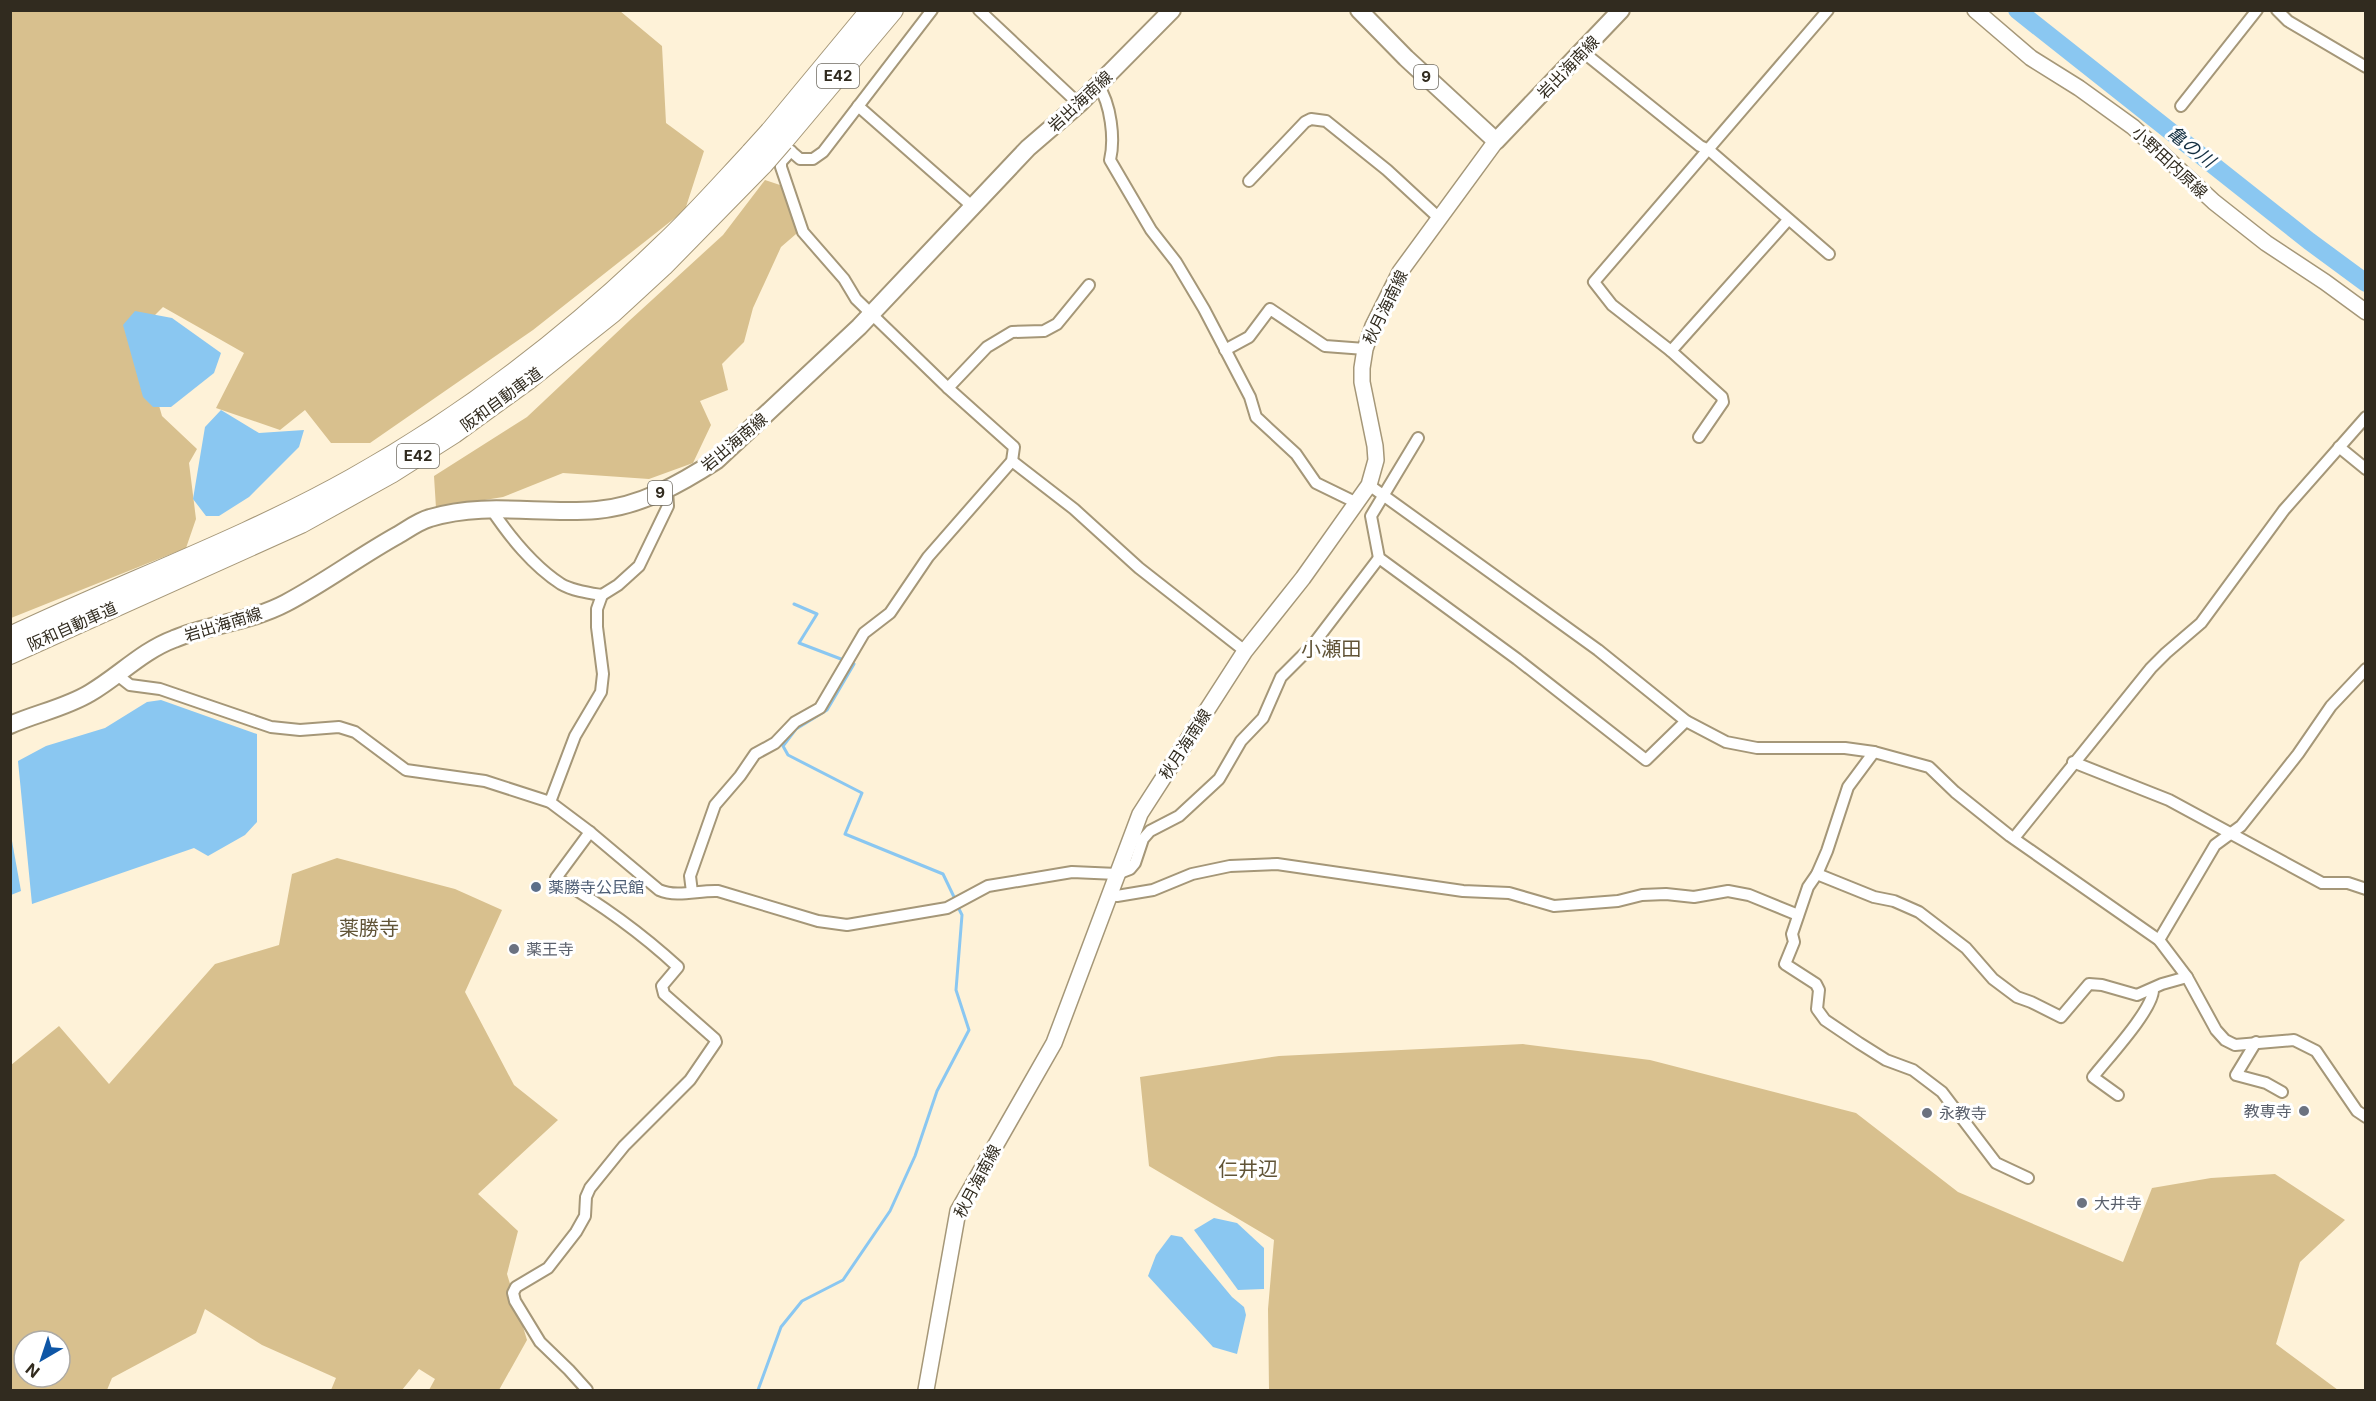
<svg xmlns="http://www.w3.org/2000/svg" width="2376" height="1401" font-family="Inter,'Noto Sans JP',sans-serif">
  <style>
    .green { fill: #d8c08e; fill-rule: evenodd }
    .water { fill: #8ac7f1 }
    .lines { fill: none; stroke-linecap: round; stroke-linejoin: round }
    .stream { stroke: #8ac7f1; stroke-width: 3 }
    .river { stroke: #8ac7f1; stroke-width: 18 }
    .street-casing { stroke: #a59778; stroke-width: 14 }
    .secondary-casing { stroke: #a59778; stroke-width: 18 }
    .primary-casing { stroke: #a59778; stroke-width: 20 }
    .highway-casing { stroke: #a59778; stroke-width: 22 }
    .street { stroke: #fff; stroke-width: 10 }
    .secondary { stroke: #fff; stroke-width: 15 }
    .primary { stroke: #fff; stroke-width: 16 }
    .highway { stroke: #fff; stroke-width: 20 }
    .highway-bridge-casing { stroke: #a59778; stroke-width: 22; stroke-linecap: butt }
    .highway-bridge { stroke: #fff; stroke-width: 20 }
    .service-dot { fill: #5c6f8a; stroke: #fff; stroke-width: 2 }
    .worship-dot { fill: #6b7280; stroke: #fff; stroke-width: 2 }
    .labels { text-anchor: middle; stroke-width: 6; stroke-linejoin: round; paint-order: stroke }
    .shield { fill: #fff; stroke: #6f6b62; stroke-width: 1.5 }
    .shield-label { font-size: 15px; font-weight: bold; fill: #312b1f }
    .street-label { font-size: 16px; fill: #312b1f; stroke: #fff }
    .service-label { font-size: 16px; fill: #4e5e75; stroke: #fff; text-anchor: start }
    .worship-label { font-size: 16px; fill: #5b616d; stroke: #fff; text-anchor: start }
    .water-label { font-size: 18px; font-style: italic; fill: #132f41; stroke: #fff }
    .quarter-label { font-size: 20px; fill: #615437; stroke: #fff }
  </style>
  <rect width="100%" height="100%" fill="#fef2d8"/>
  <g class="green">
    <polygon points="10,11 620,11 662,46 666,123 704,151 685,210 533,330 370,443 331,443 305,410 280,430 216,408 244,353 163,307 138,332 162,416 197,449 189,463 196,519 186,548 11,618"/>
    <polygon points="765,180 789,188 803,228 781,247 753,308 744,342 722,364 728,390 700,401 711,425 693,463 649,479 563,473 503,497 436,508 434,476 527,417 629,321 723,235"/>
    <path d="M337,858L455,889L502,910L465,992L514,1085L558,1120L478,1194L518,1231L507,1274L527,1340L499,1390H429L435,1379L419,1369L402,1390H331L336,1378L262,1345L205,1309L196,1333L112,1378L107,1390H11V1065L59,1026L109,1084L215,964L279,945L292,874ZM24,1341H60V1377H24Z"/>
    <polygon points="1523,1044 1650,1060 1856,1113 1958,1192 2123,1262 2152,1188 2211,1178 2275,1174 2345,1220 2300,1262 2276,1344 2338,1390 1269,1390 1268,1309 1274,1240 1149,1166 1140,1077 1279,1056"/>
  </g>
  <g class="water">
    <polygon points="135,311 172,318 221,353 214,373 171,407 153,407 143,397 123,325"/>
    <polygon points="221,410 259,433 304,430 299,447 249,497 219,516 206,516 193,499 205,427"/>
    <polygon points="161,700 257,734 257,822 245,835 208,856 194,848 32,904 18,761 46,746 105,728 147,702"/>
    <polygon points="10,830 21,891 11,895 10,895"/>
    <polygon points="1214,1218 1237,1223 1264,1248 1264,1289 1238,1290 1194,1230"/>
    <polygon points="1171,1235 1182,1237 1232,1297 1244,1307 1246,1315 1237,1354 1213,1347 1148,1276 1156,1255"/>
  </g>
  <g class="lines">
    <g class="stream">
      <polyline points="794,604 817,614 799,643 854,664 827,710 796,729 783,746 788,755 862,793 845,834 943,874 955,899"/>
      <polyline points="758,1390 781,1327 802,1301 843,1280 890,1211 915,1156 937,1091 969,1030 956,990 962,915 957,905"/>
    </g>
    <polyline class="river" points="2017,10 2309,241 2366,283"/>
    <g class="street-casing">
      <g id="street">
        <polyline points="979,10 1079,104"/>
        <polyline points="2277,10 2288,21 2366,67"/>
        <polyline points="1583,52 1700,146 1709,150 1829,254"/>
        <path d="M1098,85C1111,104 1115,139 1110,160L1151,230L1176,262L1204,309L1250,397L1256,417L1296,454L1316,483L1357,503"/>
        <polyline points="858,106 973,207"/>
        <polyline points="2181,106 2257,10"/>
        <polyline points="786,147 800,159 813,159 823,152 932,10"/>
        <polyline points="791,151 781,162 781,167 803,232 844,279 856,299 948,388"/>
        <polyline points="1249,181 1305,122 1311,119 1326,121 1387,170 1439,218"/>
        <polyline points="1225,350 1249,337 1270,309 1325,346 1365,349"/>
        <polyline points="1671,351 1788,220"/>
        <polyline points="1699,437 1723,402 1722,397 1671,351 1612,305 1594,282 1828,10"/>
        <polyline points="1418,438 1371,516 1379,558 1517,659 1646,760 1686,721"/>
        <polyline points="2339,447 2366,469"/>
        <polyline points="1012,461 1074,509 1139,568 1245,651"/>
        <polyline points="1369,485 1598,650 1686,721 1726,742 1757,748 1845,748 1874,752 1929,767 1955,792 2010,836 2159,940 2187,977 2216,1030 2225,1040 2235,1045 2294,1040 2316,1051 2357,1111 2366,1117"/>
        <path d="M491,509C510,537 532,565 561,584C573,591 589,593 602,595L618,585L639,566L668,506L667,490"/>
        <path d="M116,674L130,685L160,689L271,727L300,730L339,727L355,732L406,770L485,781L550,802L590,832L659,890C678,898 698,890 718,891L818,921L847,925L947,908L988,886L1072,872L1117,874L1130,869L1135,863L1143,839L1150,831L1179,816L1219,779L1241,741L1263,718L1281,677L1312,646L1379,558"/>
        <polyline points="1874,752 1848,787 1827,851 1817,874 1808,887 1792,934 1794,942 1785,964 1816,984 1819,990 1817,1009 1825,1020 1859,1043 1886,1060 1913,1070 1942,1092 1996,1163 2028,1178"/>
        <polyline points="2073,762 2169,800 2322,883 2348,883 2366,889"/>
        <polyline points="550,802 575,736 601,692 603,674 597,627 597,609 602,595"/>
        <polyline points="2014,838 2151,668 2166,653 2201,623 2284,510 2366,417"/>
        <polyline points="1817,874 1874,897 1894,901 1919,912 1966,948 1993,979 2017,997 2031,1002 2061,1017 2089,984 2102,985 2137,995 2162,984 2187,977"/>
        <polyline points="692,892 690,876 715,805 740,776 755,754 775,743 795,722 820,708 864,633 890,613 928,557 1012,461 1014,447 948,388 987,347 1012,332 1044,331 1057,324 1089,285"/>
        <polyline points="1109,895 1117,896 1153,890 1192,874 1230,866 1277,864 1463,891 1509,893 1554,906 1618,901 1642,895 1666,894 1694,897 1728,891 1749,895 1798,915"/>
        <polyline points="2159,940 2215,845 2241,826 2298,754 2331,706 2366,669"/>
        <polyline points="2256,1042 2236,1075 2266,1083 2282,1092"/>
        <path d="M2118,1095L2093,1077C2106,1060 2153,1010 2153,990"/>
        <path d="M587,1390L569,1370L540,1342L515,1301L513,1293L516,1287L548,1268L576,1232L585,1216L586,1197L590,1188L624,1146L690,1080L716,1042L715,1039L664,994L662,986L678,967C640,932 601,904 556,878L590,832"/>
      </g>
    </g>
    <g class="secondary-casing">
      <g id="secondary">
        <polyline points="1975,10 2031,58 2079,88 2133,127 2214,202 2266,243 2325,282 2366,312"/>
        <polyline points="926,1390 958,1211 1054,1043 1140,814 1245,651 1303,578 1369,485 1376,460 1375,446 1362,382 1362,368 1365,349 1373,326 1400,272 1496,141"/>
      </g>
    </g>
    <g class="primary-casing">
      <g id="primary">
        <polyline points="1359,10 1406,58 1496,141 1621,10"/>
        <path d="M10,725C37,713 65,708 90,693C119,676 142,651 174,639C210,624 250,622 286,603C324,583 360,556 398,535C408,529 419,521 430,518C485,501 541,515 597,510C641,506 680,484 717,460L859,327L1028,148L1079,104L1172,10"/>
      </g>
    </g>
    <g class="highway-casing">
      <g id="highway">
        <polyline points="770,132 871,10"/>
        <polyline points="783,141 893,10"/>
        <path d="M10,637C124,583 243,540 352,479C465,416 570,335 663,245C694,216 722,184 751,153"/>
        <polyline points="10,654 301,523 391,473 454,433 530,378 612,313 663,266 763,164"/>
      </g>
    </g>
    <use href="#street" class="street"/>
    <use href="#secondary" class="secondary"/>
    <use href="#primary" class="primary"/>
    <use href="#highway" class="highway"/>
    <g class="highway-bridge-casing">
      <g id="highway-bridge">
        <polyline points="751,153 770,132"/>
        <polyline points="763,164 783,141"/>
      </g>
    </g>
    <use href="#highway-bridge" class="highway-bridge"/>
  </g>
  <circle class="service-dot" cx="536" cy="887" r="6"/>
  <g class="worship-dot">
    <circle cx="514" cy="949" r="6"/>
    <circle cx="2304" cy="1111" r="6"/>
    <circle cx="1927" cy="1113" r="6"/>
    <circle cx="2082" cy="1203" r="6"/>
  </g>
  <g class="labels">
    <g class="shield">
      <rect x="817" y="64" width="42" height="24" rx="4.5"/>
      <rect x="1414" y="65" width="24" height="24" rx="4.5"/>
      <rect x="397" y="444" width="42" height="24" rx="4.5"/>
      <rect x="648" y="481" width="24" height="24" rx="4.5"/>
    </g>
    <g class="shield-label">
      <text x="838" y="81">E42</text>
      <text x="1426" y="82">9</text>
      <text x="418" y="461">E42</text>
      <text x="660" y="498">9</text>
    </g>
    <g class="street-label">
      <text transform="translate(1568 67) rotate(-46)" y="6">岩出海南線</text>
      <text transform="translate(1080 101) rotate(-43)" y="6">岩出海南線</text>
      <text transform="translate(2170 162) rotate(43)" y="6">小野田内原線</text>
      <text transform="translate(1385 307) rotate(-64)" y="6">秋月海南線</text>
      <text transform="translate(501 399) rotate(-36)" y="6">阪和自動車道</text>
      <text transform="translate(734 442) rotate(-40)" y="6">岩出海南線</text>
      <text transform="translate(223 624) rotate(-17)" y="6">岩出海南線</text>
      <text transform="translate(72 626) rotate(-24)" y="6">阪和自動車道</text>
      <text transform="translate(1185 744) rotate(-57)" y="6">秋月海南線</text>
      <text transform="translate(977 1181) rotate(-62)" y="6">秋月海南線</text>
    </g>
    <g class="service-label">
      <text x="548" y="893">薬勝寺公民館</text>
    </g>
    <g class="worship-label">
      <text x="526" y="955">薬王寺</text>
      <text x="2292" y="1117" text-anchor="end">教専寺</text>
      <text x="1939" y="1119">永教寺</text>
      <text x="2094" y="1209">大井寺</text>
    </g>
    <g class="water-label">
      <text transform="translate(2191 147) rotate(38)" y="6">亀の川</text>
    </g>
    <g class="quarter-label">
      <text x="1331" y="656">小瀬田</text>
      <text x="369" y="935">薬勝寺</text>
      <text x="1248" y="1176">仁井辺</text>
    </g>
  </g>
  <rect width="2376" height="1401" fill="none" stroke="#312b1f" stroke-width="24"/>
  <g transform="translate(42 1359) rotate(219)"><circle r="28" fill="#ffffff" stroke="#adaaa5" stroke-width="1.5"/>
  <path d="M0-4.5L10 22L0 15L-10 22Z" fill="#0e56a6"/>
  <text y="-9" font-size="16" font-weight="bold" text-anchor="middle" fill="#312b1f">N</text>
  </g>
</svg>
